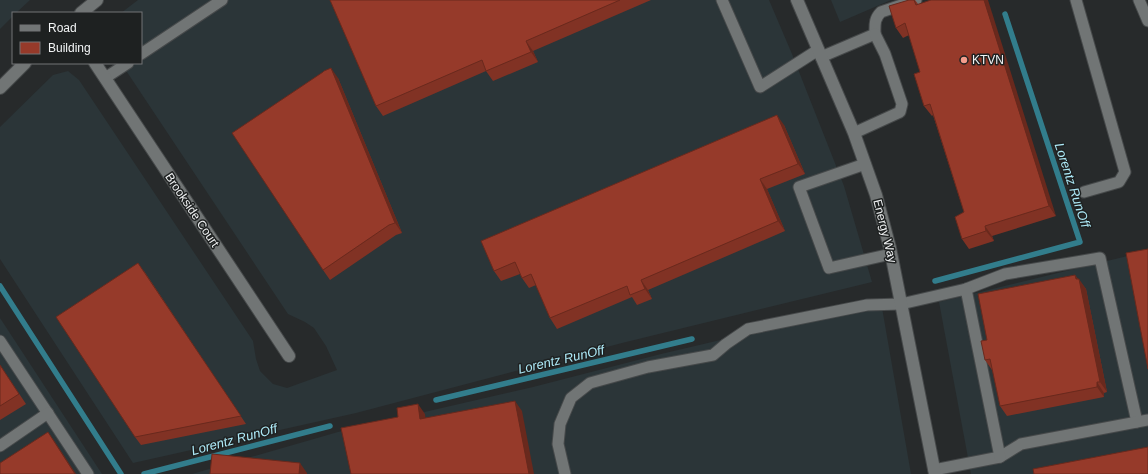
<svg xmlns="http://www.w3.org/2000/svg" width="1148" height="474" font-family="Helvetica,sans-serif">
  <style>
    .built { fill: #2b3538 }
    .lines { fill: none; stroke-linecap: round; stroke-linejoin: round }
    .stream { stroke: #327d8c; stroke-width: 5.5 }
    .lane-casing { stroke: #46494a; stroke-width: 13 }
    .street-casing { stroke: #46494a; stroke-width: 14 }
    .secondary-casing { stroke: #46494a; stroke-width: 14 }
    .lane { stroke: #717575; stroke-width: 11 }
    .street { stroke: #717575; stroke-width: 12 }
    .secondary { stroke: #717575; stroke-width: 12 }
    .wall { fill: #813224 }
    .shaded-wall { fill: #69291d }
    .building { fill: #963a2a; stroke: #69291d }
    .poi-dot { fill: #f49d8c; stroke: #1e2121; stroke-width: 1.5 }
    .labels { text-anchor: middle; stroke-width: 3; stroke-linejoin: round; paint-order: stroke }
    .poi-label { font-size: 12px; fill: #f2f4f5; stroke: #1e2121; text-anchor: start }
    .street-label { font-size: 12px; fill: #f2f4f5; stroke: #1e2121 }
    .water-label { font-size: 13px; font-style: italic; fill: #ade9f7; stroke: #1e2121 }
  </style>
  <rect width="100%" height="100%" fill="#272a2b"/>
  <g class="built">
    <polygon points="0,0 30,0 16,13 13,13 13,16 0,29"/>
    <polygon points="138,0 769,0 792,54 844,186 872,282 622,343 356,413 133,463 0,259 0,127 53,75 68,71 79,80 253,341 256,359 260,371 273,384 287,388 337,370 326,346 314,328 305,322 288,314 121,63 141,63 141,13 121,13"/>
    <polygon points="831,0 891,0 840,22"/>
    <polygon points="1148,251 1148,474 971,474 939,302"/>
    <polygon points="881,302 911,474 192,474 338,432 533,387 661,354"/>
    <polygon points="0,318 102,474 0,474"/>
  </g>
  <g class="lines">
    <g class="stream">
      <polyline points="935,281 1080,242 1005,14"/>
      <polyline points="0,286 121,474"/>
      <polyline points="436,400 692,339"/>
      <polyline points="144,474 330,426"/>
    </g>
    <g class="lane-casing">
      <g id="lane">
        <polyline points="722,0 760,87 818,50"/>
        <polyline points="1076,0 1125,172 1119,182 1084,192"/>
        <polyline points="1139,0 1148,21"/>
        <polyline points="141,54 222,0"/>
        <path d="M821,57L875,34C875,25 874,19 881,12L916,0"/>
        <polyline points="105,78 128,63"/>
        <polyline points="854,133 900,112 902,104 885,54 875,34"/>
        <polyline points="865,164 799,187 829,268 891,254"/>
        <polyline points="966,289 1005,274 1100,258 1137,422"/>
        <polyline points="0,341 88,474"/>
        <polyline points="0,446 48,413"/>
        <polyline points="934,470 1000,457 1021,444 1148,420"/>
        <polyline points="565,474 558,444 560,424 571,398 590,383 648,367 713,355 726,344 748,329 867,305 901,304 966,289 1000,457"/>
      </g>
    </g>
    <g class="street-casing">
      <polyline id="street" points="95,63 289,356"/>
    </g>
    <g class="secondary-casing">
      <g id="secondary">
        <polyline points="797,0 854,133 876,195 890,248 935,474"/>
        <polyline points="81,13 97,0"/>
        <polyline points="0,88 25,63"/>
      </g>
    </g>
    <use href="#lane" class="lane"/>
    <use href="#street" class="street"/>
    <use href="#secondary" class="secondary"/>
  </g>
  <g class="wall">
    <polygon points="330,0 651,0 533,51 538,62 493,81 486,71 383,116 376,106"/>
    <polygon points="909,0 915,0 918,4 1056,216 992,236 994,241 969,249 962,239 964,212 933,115 932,116 924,106 920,72 909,35 903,38 896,28"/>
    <polygon points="338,78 402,233 396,235 330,280 323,270"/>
    <polygon points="784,125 805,174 767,189 785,231 648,290 652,299 637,305 632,297 557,329 550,318 536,285 529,288 522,278 520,274 501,281 494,271"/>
    <polygon points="144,271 246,424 141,445 135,437"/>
    <polygon points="1075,275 1086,289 1107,392 1104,393 1104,397 1007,416 1000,406 993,370 992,370 985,360 987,340"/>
    <polygon points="0,365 26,404 0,420"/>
  </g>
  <g class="shaded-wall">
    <polygon points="984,0 988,0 1056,216 1049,206"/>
    <polygon points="526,41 533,51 538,62 531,52"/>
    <polygon points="331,68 338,78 402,233 395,223"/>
    <polygon points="777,115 784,125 805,174 798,164"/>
    <polygon points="760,179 767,189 785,231 778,221"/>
    <polygon points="985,226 992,236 994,241 986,231"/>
    <polygon points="1075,275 1080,282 1079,279 1086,289 1107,392 1100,382"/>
    <polygon points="641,280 648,290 652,299 645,289"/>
    <polygon points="1097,382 1104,393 1104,397 1097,387"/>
    <polygon points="515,401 522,411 534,474 529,474"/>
    <polygon points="418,404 425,414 427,429 420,419"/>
    <polygon points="48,432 55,442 76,474 75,474"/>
    <polygon points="300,463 307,473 307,474 299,474"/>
  </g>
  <g class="building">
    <polygon points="330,0 620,0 526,41 531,52 486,71 482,60 376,106"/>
    <polygon points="909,0 914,0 916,5 931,0 984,0 1049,206 985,226 986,231 962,239 955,217 964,212 930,104 924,106 914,74 920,72 905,23 896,28 889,6"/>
    <polygon points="331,68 395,223 389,225 323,270 232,133 323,72 324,71"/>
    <polygon points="777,115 798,164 760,179 778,221 641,280 645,289 630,295 627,286 550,318 531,274 522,278 515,262 494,271 481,241"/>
    <polygon points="1148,249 1148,369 1126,253"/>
    <polygon points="138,263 241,416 135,437 56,317"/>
    <polygon points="1075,275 1076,279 1079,279 1100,382 1097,382 1097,387 1000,406 990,359 985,360 981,341 987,340 978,294"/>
    <polygon points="0,365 19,394 0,406"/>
    <polygon points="515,401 529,474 351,474 341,428 398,417 397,408 418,404 420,419"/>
    <polygon points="48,432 75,474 0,474 0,463"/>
    <polygon points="1148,447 1148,474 1034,474 1033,469"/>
    <polygon points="212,454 300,463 299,474 210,474"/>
  </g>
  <circle class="poi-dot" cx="964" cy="60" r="4"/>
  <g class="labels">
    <g class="poi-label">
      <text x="972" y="64">KTVN</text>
    </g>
    <g class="street-label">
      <text transform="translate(192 210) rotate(56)" y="4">Brookside Court</text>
      <text transform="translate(885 231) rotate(76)" y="4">Energy Way</text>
    </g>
    <g class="water-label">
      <text transform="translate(1073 185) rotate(72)" y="5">Lorentz RunOff</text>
      <text transform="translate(561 359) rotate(-13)" y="5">Lorentz RunOff</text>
      <text transform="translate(234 439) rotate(-15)" y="5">Lorentz RunOff</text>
    </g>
  </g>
  <rect x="12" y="12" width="130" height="52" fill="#1e2121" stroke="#737576"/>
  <rect x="20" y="25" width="20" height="6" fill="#717575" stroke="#737576"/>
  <text x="48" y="32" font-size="12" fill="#f2f4f5">Road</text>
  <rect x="20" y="42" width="20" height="12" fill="#963a2a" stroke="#737576"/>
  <text x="48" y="52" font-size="12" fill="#f2f4f5">Building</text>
</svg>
